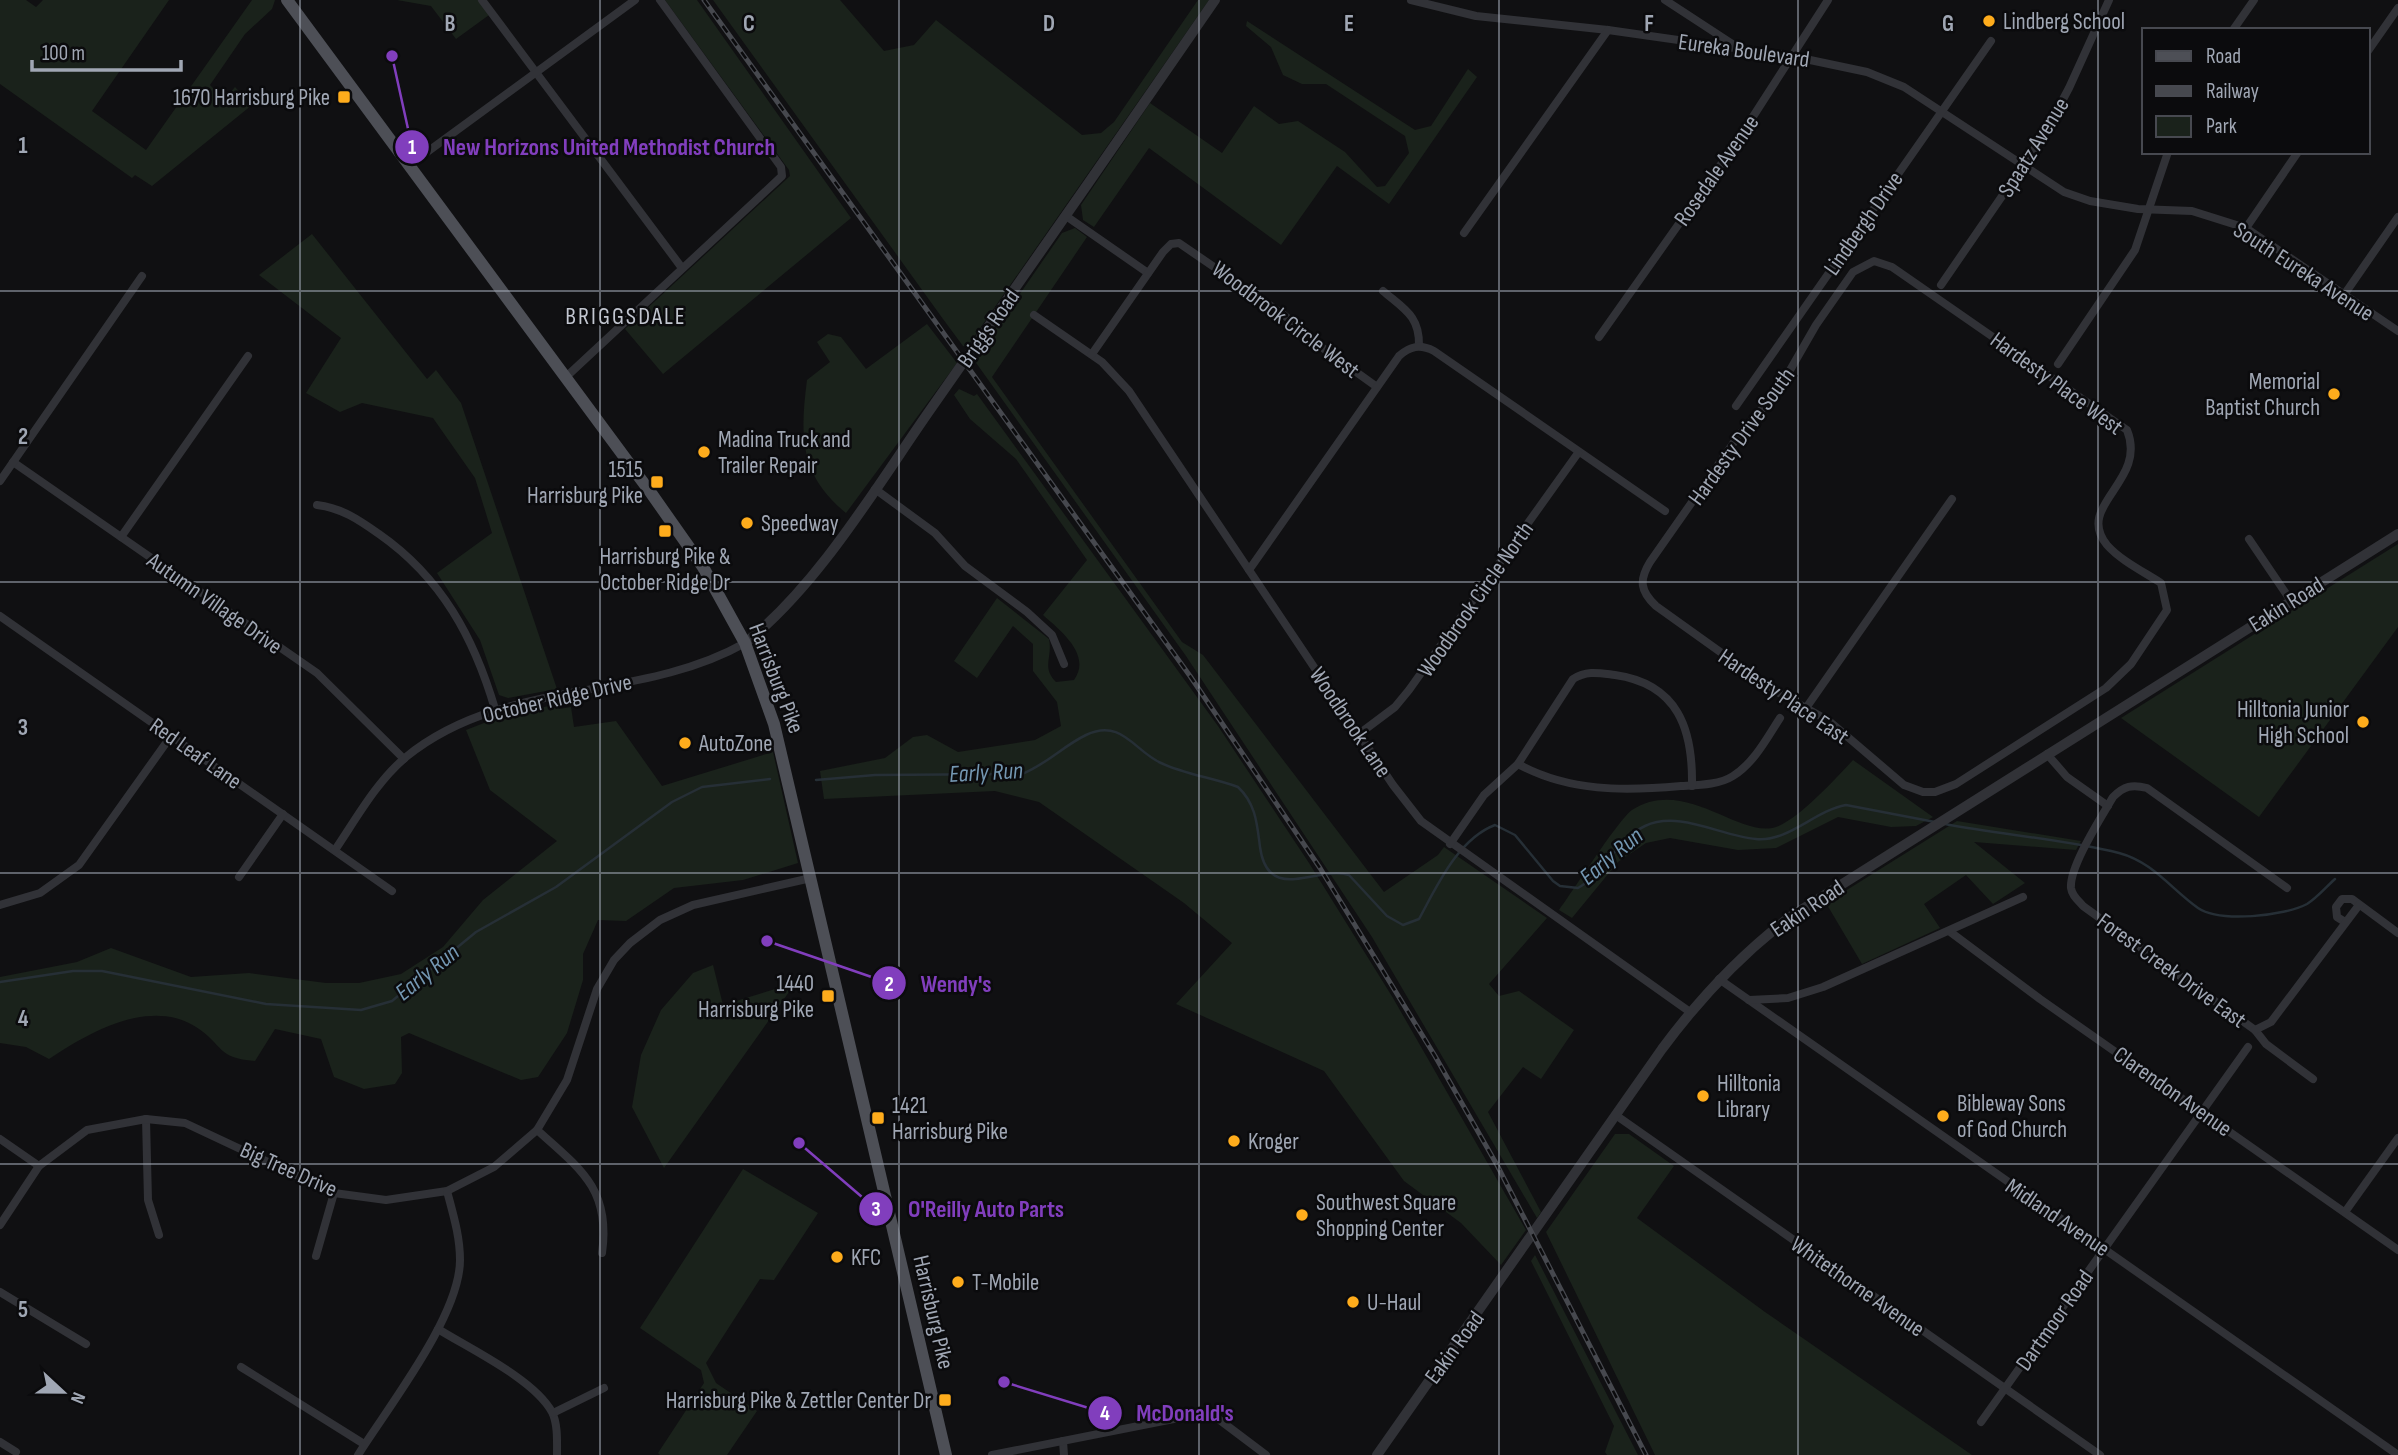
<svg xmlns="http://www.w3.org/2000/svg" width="2398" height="1455" font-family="'Sofia Sans Condensed',sans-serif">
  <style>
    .green { fill: #1a221b }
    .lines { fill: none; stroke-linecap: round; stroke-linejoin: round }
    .stream { stroke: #262f36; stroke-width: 2.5 }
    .minor { stroke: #313237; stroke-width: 8 }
    .tertiary { stroke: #313237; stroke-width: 10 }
    .primary { stroke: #4d4f56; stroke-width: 12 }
    .rail-casing { stroke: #46484e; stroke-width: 5 }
    .rail { stroke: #0b0b0d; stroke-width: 2.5; stroke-dasharray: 8; stroke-linecap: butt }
    .grid { fill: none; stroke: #a0a7b4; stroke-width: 2; stroke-opacity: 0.55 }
    .poi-dot { fill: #feac1c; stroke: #0b0b0d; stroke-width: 2.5 }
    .labels { text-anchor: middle; stroke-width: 5; stroke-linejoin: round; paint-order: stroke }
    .poi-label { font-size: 23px; fill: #a0a7b4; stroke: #0b0b0d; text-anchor: start }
    .street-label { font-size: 23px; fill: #a0a7b4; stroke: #0b0b0d }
    .neighbourhood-label { font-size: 24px; letter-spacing: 2px; fill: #c2c6d0; stroke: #0b0b0d }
    .water-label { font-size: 24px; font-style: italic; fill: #7497b2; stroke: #0b0b0d }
    .grid-label { font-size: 23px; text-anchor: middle; font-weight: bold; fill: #a0a7b4; stroke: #0b0b0d; stroke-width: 5; stroke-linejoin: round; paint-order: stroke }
    .leader { fill: none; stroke: #813ebd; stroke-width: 2.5 }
    .callout-dot { fill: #813ebd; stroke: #0b0b0d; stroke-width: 2.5 }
    .mark-label { font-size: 21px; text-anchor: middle; font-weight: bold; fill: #fff }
    .callout-label { font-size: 24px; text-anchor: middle; font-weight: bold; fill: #813ebd; stroke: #0b0b0d; stroke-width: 5; stroke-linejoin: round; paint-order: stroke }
  </style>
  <rect width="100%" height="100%" fill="#101012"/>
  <g class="green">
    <polygon points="0,0 26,0 36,7 43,0 169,0 92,111 146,150 252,0 275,0 272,9 245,34 210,85 224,100 235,87 252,105 152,186 135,175 132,178 0,84"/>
    <polygon points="397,0 478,0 489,15 456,39 431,6"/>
    <polygon points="665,0 697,0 851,218 663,374 625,329 790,176 789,170"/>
    <polygon points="713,0 840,0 884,51 914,45 936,20 1082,135 1101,133 1114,122 1198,0 1209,0 967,347 963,346 943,319"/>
    <polygon points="1247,21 1415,130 1431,126 1468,69 1477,77 1389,204 1337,166 1281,245 1149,148 1094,227 1083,220 1081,205 1150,103 1222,153 1254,106 1279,124 1298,121 1345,152 1377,187 1385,186 1409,153 1405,136 1326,84 1302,84 1283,75 1271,47 1246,26"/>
    <polygon points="1075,228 1087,237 992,377 1182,642 1203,655 1384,892 1438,855 1444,847 1547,918 1489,984 1499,996 1519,991 1574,1030 1541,1079 1523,1067 1488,1112 1541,1212 1537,1218 1372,937 1186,656 974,360 1062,233"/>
    <polygon points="312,234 427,379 436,370 461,403 557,689 508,698 499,695 480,640 437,573 492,533 475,478 433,418 362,403 340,412 306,393 341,338 259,275"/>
    <path d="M927,324L957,363L846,513C799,475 800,435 807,380L830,362L817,342L828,334L841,337L866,369Z"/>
    <path d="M959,389L974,396L977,394L1218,726L1309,863L1393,998L1526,1230L1501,1265L1461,1223L1404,1181L1324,1071L1176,1004L1232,943L1184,903L1039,802L995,791L824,799L820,771L885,758L913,737L927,735L958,752L1035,740L1061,726L1057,702L1033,671V644L1013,626L977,678L954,661L997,598L1049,639C1053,657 1041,667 1056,682L1074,680C1092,655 1061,631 1043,615L1087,560L1016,459L970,419L954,395Z"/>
    <polygon points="2398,544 2398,627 2259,817 2121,718"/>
    <path d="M558,704L559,709L571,707L574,727L616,721L662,786L773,752L798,863L743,880L674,888L626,921L598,920L583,954V980L567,1033L538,1077L521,1080L409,1033L401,1037L402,1073L395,1084L364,1089L334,1077L321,1039L275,1029L255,1061C216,1058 224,1045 196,1027C150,997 88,1033 49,1059L26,1047L0,1043V977L77,962L111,948L191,977L249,973L326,983H359L401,974L443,947L483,900L557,841L490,790L466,730L502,716Z"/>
    <path d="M1853,760L1933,817L1916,826L1891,827L1838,817L1776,848L1738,850L1670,838L1646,843L1618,862L1572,918L1559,910C1573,891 1618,820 1632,810C1685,776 1739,839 1776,827C1799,819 1836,778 1853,760Z"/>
    <polygon points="1957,821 2081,841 2076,850 1974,842 2025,883 1993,904 1966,875 1924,904 1940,928 1862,964 1826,903"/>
    <polygon points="713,965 723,1005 785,986 789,992 664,1168 632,1107 641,1055 661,1010 693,973"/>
    <polygon points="1615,1134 1629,1134 1674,1166 1637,1218 1765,1312 1972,1455 1655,1455 1546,1232"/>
    <polygon points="743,1169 818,1213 774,1280 760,1279 706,1363 716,1383 757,1411 727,1455 660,1455 658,1453 704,1383 701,1370 640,1328"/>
    <polygon points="1535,1255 1638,1455 1607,1455 1605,1452 1614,1426 1531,1261"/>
  </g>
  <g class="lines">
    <g class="stream">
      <path d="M816,780L875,775L1022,774C1047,764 1063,746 1086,735C1122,718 1134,751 1161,763C1184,774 1214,778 1238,787C1256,804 1257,824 1260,847C1268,905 1318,865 1349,875L1387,916L1403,925L1419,919C1437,886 1458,839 1495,825L1515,835L1553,881L1560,886L1578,888C1604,874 1617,839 1645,826C1679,810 1721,836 1756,839C1789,842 1814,811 1846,805L1935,822"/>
      <path d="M1945,824C2003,835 2062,839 2119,853C2153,862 2171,889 2198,908C2220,923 2284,916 2307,904C2317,898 2326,887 2335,879"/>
      <polyline points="0,982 73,971 102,971 266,1004 361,1010 392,1001 476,932 556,887 672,802 702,787 770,779"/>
    </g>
    <g class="minor">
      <polyline points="482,0 682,268"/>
      <polyline points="1411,0 1476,16 1608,30 1791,56 1867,72 1904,87 2064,192 2090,201 2138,209 2192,211 2246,228 2398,331"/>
      <polyline points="1665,0 1737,47"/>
      <polyline points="2233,30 2254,0"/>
      <polyline points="2368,51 2398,8"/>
      <polyline points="408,166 635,0"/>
      <polyline points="1066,216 1148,273"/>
      <polyline points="2246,228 2298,152"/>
      <polyline points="1464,233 1608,30"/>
      <path d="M1874,261L1892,267L2127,430C2148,482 2074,505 2107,545C2120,560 2144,572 2161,583L2167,610L2131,664L2106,688L1956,784L1935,792H1923L1904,785L1829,721L1772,689L1656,606C1640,591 1639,580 1650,562L1739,435L1778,391L1816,325L1853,272Z"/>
      <polyline points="1941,285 2044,135 2069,88 2109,0"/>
      <path d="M1383,291C1404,309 1420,316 1419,346"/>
      <polyline points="2344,295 2398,217"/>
      <polyline points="1034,315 1102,362 1129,391 1393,785 1421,821 1690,1012"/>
      <polyline points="1599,337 1736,143 1828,0"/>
      <polyline points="1092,354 1163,252 1171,244 1179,243 1284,315 1320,346 1377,387"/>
      <polyline points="2058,364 2135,250 2168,152"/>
      <polyline points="567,376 782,176 781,167 660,0"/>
      <polyline points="1736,406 1991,41"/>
      <polyline points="13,462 317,673 404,759"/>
      <polyline points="0,481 142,276"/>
      <polyline points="875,489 935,533 965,566 1027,612 1052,635 1064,664"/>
      <path d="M317,505C342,508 359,520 379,534C442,578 474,638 495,709"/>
      <polyline points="121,537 248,356"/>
      <polyline points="2249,539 2291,601"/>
      <path d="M1249,570L1399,356C1410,346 1420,344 1434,351L1665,511"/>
      <polyline points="0,616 392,891"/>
      <polyline points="1806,708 1952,499"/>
      <polyline points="1359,734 1395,707 1409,690 1578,453"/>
      <polyline points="2047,754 2067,777 2108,806"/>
      <path d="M1518,764C1569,792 1624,791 1681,786C1698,785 1719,785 1733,776C1754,763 1767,738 1780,718"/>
      <path d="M1450,844L1484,795L1518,764L1573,679C1587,670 1599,673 1615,675C1678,684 1693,729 1692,786"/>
      <path d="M335,850C356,819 377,781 406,757C504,677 639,703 745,643"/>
      <polyline points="239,877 283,814"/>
      <path d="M2287,888L2147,788C2132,784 2124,786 2113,797C2102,816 2069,867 2071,888C2072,896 2078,900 2083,906L2255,1030L2266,1044L2313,1079"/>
      <polyline points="0,905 40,893 79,865 171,736"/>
      <polyline points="2345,922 2337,917 2336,907 2342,899 2352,899 2398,933"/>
      <polyline points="1949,931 2040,999 2398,1250"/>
      <polyline points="1719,979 2398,1455"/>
      <polyline points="1749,1000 1788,998 1823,987 2023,897"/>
      <polyline points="2255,1030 2271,1022 2359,905"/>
      <polyline points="1617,1116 2100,1455"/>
      <polyline points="146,1119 148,1200 159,1235"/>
      <path d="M537,1130C581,1169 611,1190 602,1253"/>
      <polyline points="0,1139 39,1166"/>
      <polyline points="2345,1212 2398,1138"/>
      <polyline points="0,1225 39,1166 87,1130 146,1119 185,1123 334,1193 386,1200 447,1191 494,1167 537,1130 567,1080 597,989 614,960 630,943 660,920 693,905 811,878"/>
      <polyline points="316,1256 334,1193"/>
      <polyline points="0,1292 86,1344"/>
      <path d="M438,1329C470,1349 534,1379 552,1412C558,1424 557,1442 557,1455"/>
      <polyline points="241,1367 364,1444"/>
      <polyline points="553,1413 604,1388"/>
      <polyline points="1981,1422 2248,1047"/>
      <polyline points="1063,1441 1064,1455"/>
      <polyline points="0,1442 16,1452"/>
      <path d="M358,1455C388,1407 460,1316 460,1260C460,1236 453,1214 447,1191"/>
      <polyline points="992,1455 1209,1412 1266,1455"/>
    </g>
    <g class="tertiary">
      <path d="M745,643C817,587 877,486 930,410C1025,274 1121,137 1215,0"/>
      <path d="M1377,1455L1662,1049C1699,999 1740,955 1790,917L2398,534"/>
    </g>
    <polyline class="primary" points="287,0 651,493 703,567 745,643 774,724 946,1455"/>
    <g class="rail-casing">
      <polyline id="rail" points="704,0 1190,676 1320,868 1435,1056 1497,1165 1646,1455"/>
    </g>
    <use href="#rail" class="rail"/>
  </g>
  <path class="grid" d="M300,0V1455M600,0V1455M899,0V1455M1199,0V1455M1499,0V1455M1798,0V1455M2098,0V1455M0,291H2398M0,582H2398M0,873H2398M0,1164H2398"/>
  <g class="poi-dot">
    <circle cx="1989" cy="21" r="7"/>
    <rect x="337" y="90" width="14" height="14" rx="3.5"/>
    <circle cx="2334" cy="394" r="7"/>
    <circle cx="704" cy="452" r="7"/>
    <rect x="650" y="475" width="14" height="14" rx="3.5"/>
    <circle cx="747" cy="523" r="7"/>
    <rect x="658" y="524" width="14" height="14" rx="3.5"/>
    <circle cx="2363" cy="722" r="7"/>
    <circle cx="685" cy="743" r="7"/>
    <rect x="821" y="989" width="14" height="14" rx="3.5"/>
    <circle cx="1703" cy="1096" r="7"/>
    <circle cx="1943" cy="1116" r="7"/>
    <rect x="871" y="1111" width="14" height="14" rx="3.5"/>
    <circle cx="1234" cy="1141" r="7"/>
    <circle cx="1302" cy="1215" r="7"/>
    <circle cx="837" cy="1257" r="7"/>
    <circle cx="958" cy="1282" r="7"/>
    <circle cx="1353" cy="1302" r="7"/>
    <rect x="938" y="1393" width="14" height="14" rx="3.5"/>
  </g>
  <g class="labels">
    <g class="poi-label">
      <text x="2003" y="29">Lindberg School</text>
      <text x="330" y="105" text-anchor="end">1670 Harrisburg Pike</text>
      <text x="2320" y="389" text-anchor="end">Memorial<tspan x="2320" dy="26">Baptist Church</tspan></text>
      <text x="718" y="447">Madina Truck and<tspan x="718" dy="26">Trailer Repair</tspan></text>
      <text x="643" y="477" text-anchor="end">1515<tspan x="643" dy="26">Harrisburg Pike</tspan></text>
      <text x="761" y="531">Speedway</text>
      <text x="665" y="564" text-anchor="middle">Harrisburg Pike &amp;<tspan x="665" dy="26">October Ridge Dr</tspan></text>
      <text x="2349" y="717" text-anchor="end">Hilltonia Junior<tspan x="2349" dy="26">High School</tspan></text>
      <text x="699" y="751">AutoZone</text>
      <text x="814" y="991" text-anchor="end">1440<tspan x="814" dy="26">Harrisburg Pike</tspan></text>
      <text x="1717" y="1091">Hilltonia<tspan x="1717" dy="26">Library</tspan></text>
      <text x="1957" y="1111">Bibleway Sons<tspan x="1957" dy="26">of God Church</tspan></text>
      <text x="892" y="1113">1421<tspan x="892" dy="26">Harrisburg Pike</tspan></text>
      <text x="1248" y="1149">Kroger</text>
      <text x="1316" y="1210">Southwest Square<tspan x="1316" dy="26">Shopping Center</tspan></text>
      <text x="851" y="1265">KFC</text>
      <text x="972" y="1290">T-Mobile</text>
      <text x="1367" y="1310">U-Haul</text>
      <text x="931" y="1408" text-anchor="end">Harrisburg Pike &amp; Zettler Center Dr</text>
    </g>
    <g class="street-label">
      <text transform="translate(1744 50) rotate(8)" y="8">Eureka Boulevard</text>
      <text transform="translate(2033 147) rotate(-58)" y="8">Spaatz Avenue</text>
      <text transform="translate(1716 170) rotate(-55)" y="8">Rosedale Avenue</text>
      <text transform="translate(1863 223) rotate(-55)" y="8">Lindbergh Drive</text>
      <text transform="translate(2304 271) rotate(33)" y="8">South Eureka Avenue</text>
      <text transform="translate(1286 319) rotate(37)" y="8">Woodbrook Circle West</text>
      <text transform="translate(988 328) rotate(-55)" y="8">Briggs Road</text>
      <text transform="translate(2057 383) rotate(36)" y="8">Hardesty Place West</text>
      <text transform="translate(1741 436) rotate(-54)" y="8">Hardesty Drive South</text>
      <text transform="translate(1475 599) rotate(-55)" y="8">Woodbrook Circle North</text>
      <text transform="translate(215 603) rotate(35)" y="8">Autumn Village Drive</text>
      <text transform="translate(2286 604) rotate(-32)" y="8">Eakin Road</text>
      <text transform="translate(777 678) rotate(69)" y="8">Harrisburg Pike</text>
      <text transform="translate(1784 696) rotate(34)" y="8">Hardesty Place East</text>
      <text transform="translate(557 698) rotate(-13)" y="8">October Ridge Drive</text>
      <text transform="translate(1351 722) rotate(56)" y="8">Woodbrook Lane</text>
      <text transform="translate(196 753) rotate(35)" y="8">Red Leaf Lane</text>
      <text transform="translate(1807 908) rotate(-34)" y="8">Eakin Road</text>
      <text transform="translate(2172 970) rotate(36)" y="8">Forest Creek Drive East</text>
      <text transform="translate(2173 1091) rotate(35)" y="8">Clarendon Avenue</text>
      <text transform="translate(289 1169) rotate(24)" y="8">Big Tree Drive</text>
      <text transform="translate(2058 1217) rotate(34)" y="8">Midland Avenue</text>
      <text transform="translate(1858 1286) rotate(35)" y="8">Whitethorne Avenue</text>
      <text transform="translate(934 1312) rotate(77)" y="8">Harrisburg Pike</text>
      <text transform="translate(2054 1320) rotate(-55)" y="8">Dartmoor Road</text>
      <text transform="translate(1454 1347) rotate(-54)" y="8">Eakin Road</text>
    </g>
    <g class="neighbourhood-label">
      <text x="626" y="324">BRIGGSDALE</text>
    </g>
    <g class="water-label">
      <text transform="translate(986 772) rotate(-3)" y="8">Early Run</text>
      <text transform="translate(1611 856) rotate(-40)" y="8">Early Run</text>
      <text transform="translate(427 972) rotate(-39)" y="8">Early Run</text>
    </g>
  </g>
  <g class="grid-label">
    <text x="450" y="31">B</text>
    <text x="749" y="31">C</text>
    <text x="1049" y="31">D</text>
    <text x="1349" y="31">E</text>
    <text x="1649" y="31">F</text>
    <text x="1948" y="31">G</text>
    <text x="23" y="153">1</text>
    <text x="23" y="444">2</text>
    <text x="23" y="735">3</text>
    <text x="23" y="1026">4</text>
    <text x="23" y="1317">5</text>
  </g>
  <path class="leader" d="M392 56L412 147M767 941L889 983M799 1143L876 1209M1004 1382L1105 1413"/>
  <g class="callout-dot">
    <circle cx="392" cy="56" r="7"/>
    <circle cx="767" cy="941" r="7"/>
    <circle cx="799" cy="1143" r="7"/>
    <circle cx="1004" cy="1382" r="7"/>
    <circle cx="412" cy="147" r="18"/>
    <circle cx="889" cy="983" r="18"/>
    <circle cx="876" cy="1209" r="18"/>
    <circle cx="1105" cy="1413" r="18"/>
  </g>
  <g class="mark-label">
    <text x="412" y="154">1</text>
    <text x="889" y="991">2</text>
    <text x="876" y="1216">3</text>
    <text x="1105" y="1420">4</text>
  </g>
  <g class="callout-label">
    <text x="609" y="155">New Horizons United Methodist Church</text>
    <text x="956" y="992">Wendy's</text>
    <text x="986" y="1217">O'Reilly Auto Parts</text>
    <text x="1185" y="1421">McDonald's</text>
  </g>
  <rect x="2142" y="28" width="228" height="126" fill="#0b0b0d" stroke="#474950" stroke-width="2"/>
  <rect x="2156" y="51" width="35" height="10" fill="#4d4f56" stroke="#474950" stroke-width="2"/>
  <text x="2206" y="63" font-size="21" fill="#a0a7b4">Road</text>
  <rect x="2156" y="86" width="35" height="10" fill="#46484e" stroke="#474950" stroke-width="2"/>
  <text x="2206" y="98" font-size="21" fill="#a0a7b4">Railway</text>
  <rect x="2156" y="116" width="35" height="21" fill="#1a221b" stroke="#474950" stroke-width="2"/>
  <text x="2206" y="133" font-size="21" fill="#a0a7b4">Park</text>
  <g transform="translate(63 1392) rotate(112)" stroke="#0b0b0d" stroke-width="5" paint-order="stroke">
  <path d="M0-5L12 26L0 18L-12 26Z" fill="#a0a7b4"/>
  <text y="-10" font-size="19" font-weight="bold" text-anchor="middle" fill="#a0a7b4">N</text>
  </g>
  <path d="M32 60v10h149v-10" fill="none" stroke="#a0a7b4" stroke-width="3.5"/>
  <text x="42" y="60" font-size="21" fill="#a0a7b4" stroke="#0b0b0d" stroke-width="5" paint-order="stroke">100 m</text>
</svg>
